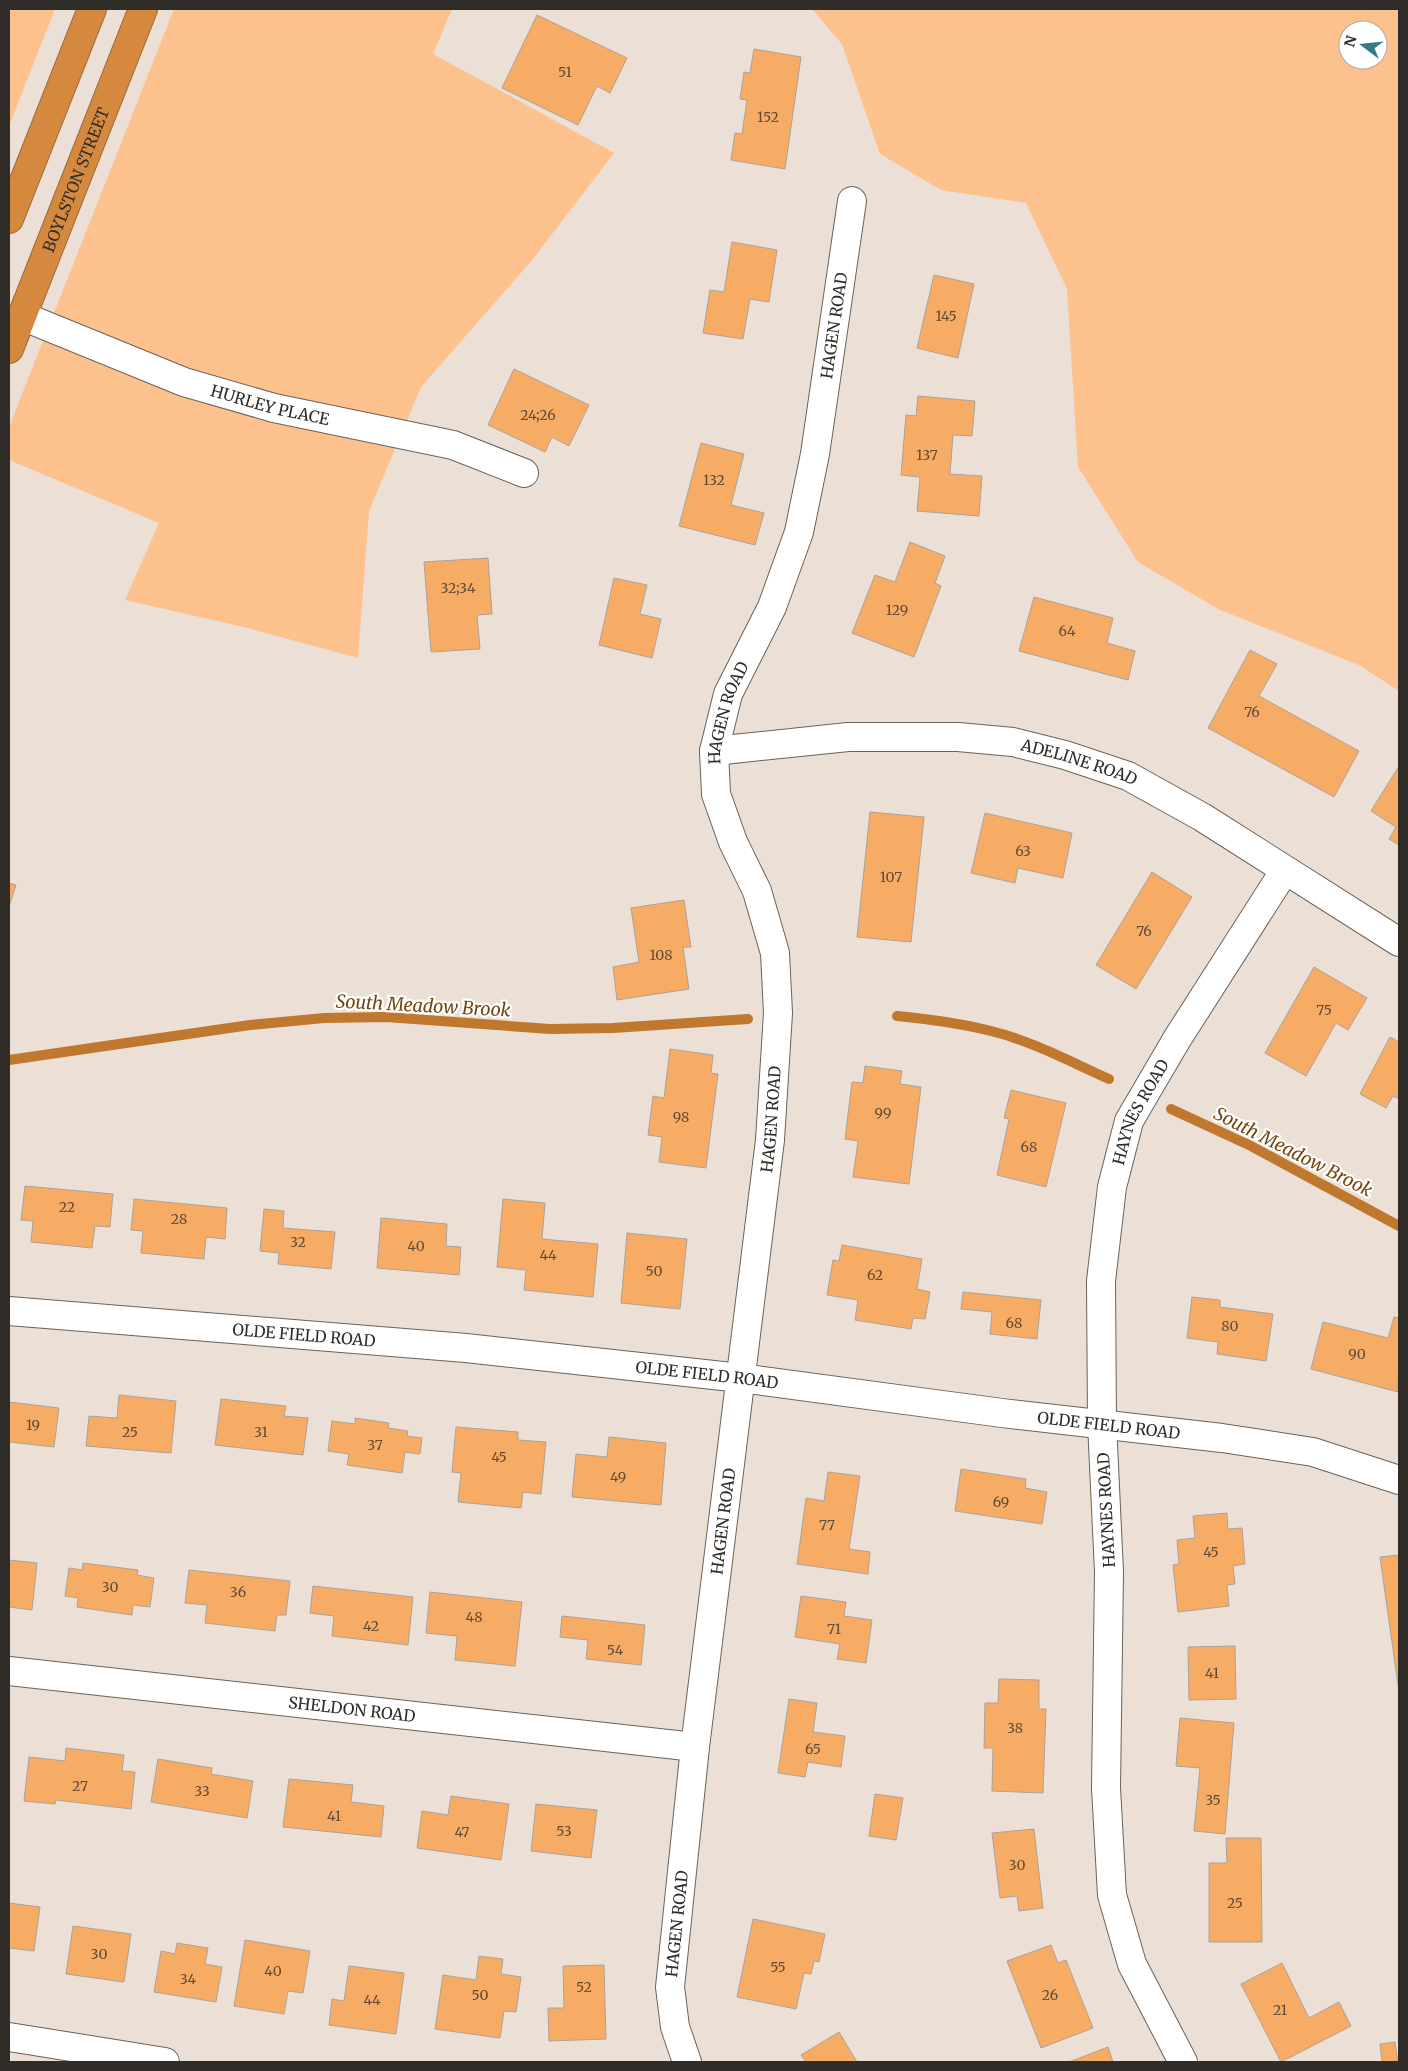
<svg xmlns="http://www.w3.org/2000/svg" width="1408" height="2071" font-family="Merriweather,serif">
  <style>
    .green { fill: #fcc18d; fill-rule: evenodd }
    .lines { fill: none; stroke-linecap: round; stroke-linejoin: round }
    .stream { stroke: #c0782e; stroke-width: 10 }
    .building { fill: #f7ac65; stroke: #ada299 }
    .street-casing { stroke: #6b6259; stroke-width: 30 }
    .highway-casing { stroke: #9b6836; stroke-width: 30 }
    .street { stroke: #fff; stroke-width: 28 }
    .highway { stroke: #d4893e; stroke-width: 28 }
    .labels { text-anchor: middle; stroke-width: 4.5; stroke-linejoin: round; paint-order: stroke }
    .number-label { font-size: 14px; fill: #624c37 }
    .street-label { font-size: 16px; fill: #302c28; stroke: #fff }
    .water-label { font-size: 18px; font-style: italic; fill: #76450f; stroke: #fff }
  </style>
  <rect width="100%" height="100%" fill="#ebdfd6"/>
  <g class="green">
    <polygon points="12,9 55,9 9,126 9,15"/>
    <polygon points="174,9 452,9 433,54 614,153 533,259 421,387 369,511 358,658 244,627 125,600 159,523 9,460 9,427"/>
    <path d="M812,9H1399V691L1359,665L1220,610L1138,562L1078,467L1067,289L1026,203L941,190L880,154L842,44ZM1348,30H1378V60H1348Z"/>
  </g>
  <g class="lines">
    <g class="stream">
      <path d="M897,1016C928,1019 960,1023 991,1031C1032,1041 1071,1062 1109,1079"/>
      <polyline points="9,1060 250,1025 324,1018 386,1017 550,1029 613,1028 748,1019"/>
      <polyline points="1171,1109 1251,1146 1399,1226"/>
    </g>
  </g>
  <g class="building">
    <polygon points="537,15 627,58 610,93 597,86 578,125 502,88"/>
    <polygon points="754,49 801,57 785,169 731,160 735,133 742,134 747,100 740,99 744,72 750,73"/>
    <polygon points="732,242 777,250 769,302 750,299 743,339 703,333 710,290 724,292"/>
    <polygon points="934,275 974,284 958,358 917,348"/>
    <polygon points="514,369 589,405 569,446 552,437 545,452 488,425"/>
    <polygon points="918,396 975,401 972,436 953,435 950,474 982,476 979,516 917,511 920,477 901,475 906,415 916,416"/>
    <polygon points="701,443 744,454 731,505 764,513 755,545 679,526"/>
    <polygon points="910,542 945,556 935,583 941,586 914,657 852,633 875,575 895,582"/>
    <polygon points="488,558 492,614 477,615 480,649 431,652 424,562"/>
    <polygon points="614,578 647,585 640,614 661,619 652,658 599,645"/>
    <polygon points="1034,597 1113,618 1107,643 1135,651 1128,680 1019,651"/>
    <polygon points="1250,650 1277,664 1259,696 1359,751 1334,797 1208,728"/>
    <polygon points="1399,766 1399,845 1389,839 1396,827 1371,811"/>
    <polygon points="870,812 924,817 911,942 857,937"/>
    <polygon points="985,813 1072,833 1063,878 1018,868 1015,883 971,873"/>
    <polygon points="1152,872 1192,897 1136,989 1096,965"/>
    <polygon points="9,883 16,885 9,907"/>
    <polygon points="684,900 691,947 683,947 689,989 617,1000 613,967 639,962 631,908"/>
    <polygon points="1314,967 1367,998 1348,1030 1336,1023 1306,1076 1265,1053"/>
    <polygon points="1390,1037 1399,1042 1399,1099 1393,1096 1386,1108 1360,1094"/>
    <polygon points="670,1049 713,1055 711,1073 718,1074 706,1168 659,1162 662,1137 648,1135 653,1096 664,1098"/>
    <polygon points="865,1066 902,1071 900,1084 921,1087 909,1184 853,1177 858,1141 845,1139 852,1082 863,1083"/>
    <polygon points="1011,1090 1066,1103 1046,1187 997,1175 1009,1119 1004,1118"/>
    <polygon points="25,1186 113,1194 110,1227 95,1226 92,1248 31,1242 33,1221 21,1220"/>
    <polygon points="134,1199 227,1208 225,1239 206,1237 204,1259 141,1253 143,1231 131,1230"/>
    <polygon points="503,1199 545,1203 542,1239 598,1244 593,1297 524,1290 526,1270 497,1267"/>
    <polygon points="264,1209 284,1211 283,1228 335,1232 331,1269 278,1264 279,1253 260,1251"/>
    <polygon points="381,1218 447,1224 446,1246 461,1247 459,1275 377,1268"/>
    <polygon points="627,1233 687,1239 680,1309 621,1303"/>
    <polygon points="842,1245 922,1259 917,1289 930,1292 925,1319 913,1318 911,1329 855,1320 858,1300 827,1295 833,1260 839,1261"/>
    <polygon points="963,1292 1041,1300 1037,1339 990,1334 992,1312 961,1309"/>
    <polygon points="1192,1297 1220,1300 1220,1307 1273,1314 1266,1361 1217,1354 1218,1342 1187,1338"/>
    <polygon points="1394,1317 1399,1318 1398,1392 1311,1369 1323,1322 1388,1338"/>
    <polygon points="119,1395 176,1401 171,1453 86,1446 89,1416 117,1418"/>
    <polygon points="221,1399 286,1406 284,1416 308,1418 303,1455 215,1445"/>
    <polygon points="9,1402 59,1408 54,1447 9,1442"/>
    <polygon points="355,1418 389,1423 388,1428 408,1431 407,1436 422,1438 420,1454 405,1452 402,1473 347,1465 349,1454 328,1451 332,1421 355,1424"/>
    <polygon points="456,1427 518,1432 518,1440 546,1442 541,1494 523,1492 521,1508 458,1502 461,1473 452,1472"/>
    <polygon points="609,1437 666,1443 661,1505 572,1497 576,1454 607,1457"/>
    <polygon points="961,1469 1026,1479 1025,1488 1047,1492 1042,1524 955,1511"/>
    <polygon points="828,1472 860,1476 849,1549 870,1552 868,1574 797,1564 806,1498 824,1501"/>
    <polygon points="1227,1513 1228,1529 1242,1528 1245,1564 1233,1566 1235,1584 1227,1585 1229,1606 1178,1612 1173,1565 1179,1564 1177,1540 1195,1538 1193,1516"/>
    <polygon points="1399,1555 1399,1692 1380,1557"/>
    <polygon points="9,1560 37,1563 32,1610 9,1607"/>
    <polygon points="83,1563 138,1570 137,1575 154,1578 150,1607 133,1605 132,1615 77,1607 78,1598 65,1596 69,1568 82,1570"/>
    <polygon points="189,1570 290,1581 286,1615 277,1615 275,1631 205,1623 207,1605 185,1603"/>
    <polygon points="313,1586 413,1597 408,1645 332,1636 334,1616 310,1613"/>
    <polygon points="430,1592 522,1602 515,1666 455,1660 457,1636 426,1633"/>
    <polygon points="801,1596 846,1602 844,1616 872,1620 866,1663 837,1659 840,1644 795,1637"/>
    <polygon points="562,1616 645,1625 641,1665 586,1659 588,1640 560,1637"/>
    <polygon points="1235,1646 1236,1699 1189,1700 1188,1647"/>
    <polygon points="999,1679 1039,1680 1039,1709 1046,1709 1043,1793 992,1791 993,1748 984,1748 985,1703 998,1703"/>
    <polygon points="789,1699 817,1703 813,1732 845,1736 841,1767 808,1762 805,1777 778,1773"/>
    <polygon points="1180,1718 1234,1723 1225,1834 1194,1831 1200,1768 1176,1766"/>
    <polygon points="66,1748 124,1755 122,1771 135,1772 131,1809 56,1800 55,1804 24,1801 29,1757 65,1761"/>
    <polygon points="158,1759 212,1768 211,1774 253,1781 247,1818 151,1802"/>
    <polygon points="289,1779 353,1785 351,1802 384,1806 381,1837 283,1827"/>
    <polygon points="875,1794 903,1798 896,1840 869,1836"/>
    <polygon points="451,1796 509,1804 501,1860 417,1848 422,1811 448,1815"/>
    <polygon points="536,1804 597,1810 591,1858 531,1851"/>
    <polygon points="1034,1829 1043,1908 1019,1911 1017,1896 1000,1898 992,1833"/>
    <polygon points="1226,1838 1261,1838 1262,1942 1209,1942 1209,1863 1227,1863"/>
    <polygon points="9,1903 40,1907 34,1951 9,1948"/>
    <polygon points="753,1919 825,1934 819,1962 814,1961 811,1974 804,1973 796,2009 737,1997"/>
    <polygon points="73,1926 131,1934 124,1982 66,1974"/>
    <polygon points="245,1940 310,1951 303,1993 288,1991 284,2014 234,2006"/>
    <polygon points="177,1943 208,1948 205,1964 222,1967 216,2002 154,1992 161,1951 175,1954"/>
    <polygon points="1051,1945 1058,1963 1066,1960 1093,2028 1041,2048 1007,1961"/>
    <polygon points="479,1956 503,1959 501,1974 521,1977 516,2012 504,2011 500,2038 435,2029 443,1975 476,1980"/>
    <polygon points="1282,1963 1309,2018 1339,2002 1351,2026 1281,2062 1241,1984"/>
    <polygon points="604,1965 606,2039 549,2041 548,2008 564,2008 563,1966"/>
    <polygon points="349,1966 404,1973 396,2034 329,2025 332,1999 344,2001"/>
    <polygon points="839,2032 857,2062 806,2062 801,2055"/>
    <polygon points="1395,2042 1398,2062 1382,2062 1380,2044"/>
    <polygon points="1108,2047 1113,2062 1069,2062"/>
  </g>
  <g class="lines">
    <g class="street-casing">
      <g id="street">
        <path id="s1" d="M22,316L184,382L274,408L453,445L524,473"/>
        <path id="s2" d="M714,751L848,737H958L1013,742L1065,755L1128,776L1202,817L1399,942"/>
        <path id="s3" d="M9,1311L466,1348L741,1378L1002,1413L1222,1438L1313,1452L1399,1480"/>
        <path id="s4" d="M9,1671L695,1747"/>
        <polyline points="9,2037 165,2062"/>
        <path id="s5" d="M687,2062L675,2027L670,1987L695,1747L770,1140L778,1013L775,953L757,891L733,842L716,794L714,751L728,694L772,607L799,532L815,454L852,201"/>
        <path id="s6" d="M1183,2062L1132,1964L1112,1895L1106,1788L1109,1572L1102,1423L1101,1281L1112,1187L1129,1121L1177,1039L1285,870"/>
      </g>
    </g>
    <g class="highway-casing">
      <g id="highway">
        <polyline points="9,219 92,9"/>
        <path id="s7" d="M9,349L143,9"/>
      </g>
    </g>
    <use href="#street" class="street"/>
    <use href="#highway" class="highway"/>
  </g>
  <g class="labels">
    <g class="number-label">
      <text x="565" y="77">51</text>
      <text x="768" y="122">152</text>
      <text x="946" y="321">145</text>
      <text x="538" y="420">24;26</text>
      <text x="927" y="460">137</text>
      <text x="714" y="485">132</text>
      <text x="458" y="593">32;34</text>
      <text x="897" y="615">129</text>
      <text x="1067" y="636">64</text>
      <text x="1252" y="717">76</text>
      <text x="1023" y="856">63</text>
      <text x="891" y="882">107</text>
      <text x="1144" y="936">76</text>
      <text x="661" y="960">108</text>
      <text x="1324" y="1015">75</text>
      <text x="883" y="1118">99</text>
      <text x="681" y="1122">98</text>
      <text x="1029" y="1152">68</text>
      <text x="67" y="1212">22</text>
      <text x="179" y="1224">28</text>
      <text x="298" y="1247">32</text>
      <text x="416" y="1251">40</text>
      <text x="548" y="1260">44</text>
      <text x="654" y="1276">50</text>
      <text x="875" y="1280">62</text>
      <text x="1014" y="1328">68</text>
      <text x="1230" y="1331">80</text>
      <text x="1357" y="1359">90</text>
      <text x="33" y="1430">19</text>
      <text x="130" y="1437">25</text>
      <text x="261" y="1437">31</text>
      <text x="375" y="1450">37</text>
      <text x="499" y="1462">45</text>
      <text x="618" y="1482">49</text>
      <text x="1001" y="1507">69</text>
      <text x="827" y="1530">77</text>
      <text x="1211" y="1557">45</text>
      <text x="110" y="1592">30</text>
      <text x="238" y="1597">36</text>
      <text x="474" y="1622">48</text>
      <text x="371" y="1631">42</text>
      <text x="834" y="1634">71</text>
      <text x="615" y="1655">54</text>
      <text x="1212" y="1678">41</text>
      <text x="1015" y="1733">38</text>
      <text x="813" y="1754">65</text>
      <text x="80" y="1791">27</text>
      <text x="202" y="1796">33</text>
      <text x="1213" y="1805">35</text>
      <text x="334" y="1821">41</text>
      <text x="564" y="1836">53</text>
      <text x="462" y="1837">47</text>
      <text x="1017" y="1870">30</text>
      <text x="1235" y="1908">25</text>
      <text x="99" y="1959">30</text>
      <text x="778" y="1972">55</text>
      <text x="273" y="1976">40</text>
      <text x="188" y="1984">34</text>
      <text x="584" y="1992">52</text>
      <text x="480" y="2000">50</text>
      <text x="1050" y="2000">26</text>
      <text x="372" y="2005">44</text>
      <text x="1280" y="2015">21</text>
    </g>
    <g class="street-label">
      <text dy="6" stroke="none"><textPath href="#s7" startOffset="182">BOYLSTON STREET</textPath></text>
      <text dy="6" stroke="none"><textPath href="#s5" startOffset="1776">HAGEN ROAD</textPath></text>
      <text dy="6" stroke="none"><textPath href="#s1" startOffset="264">HURLEY PLACE</textPath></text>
      <text dy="6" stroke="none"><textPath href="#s5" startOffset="1371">HAGEN ROAD</textPath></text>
      <text dy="6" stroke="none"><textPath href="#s2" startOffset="369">ADELINE ROAD</textPath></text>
      <text dy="6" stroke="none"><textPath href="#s6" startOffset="972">HAYNES ROAD</textPath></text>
      <text dy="6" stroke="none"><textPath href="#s5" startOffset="951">HAGEN ROAD</textPath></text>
      <text dy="6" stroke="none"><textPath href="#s3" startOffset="296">OLDE FIELD ROAD</textPath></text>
      <text dy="6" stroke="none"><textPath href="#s3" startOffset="701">OLDE FIELD ROAD</textPath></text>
      <text dy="6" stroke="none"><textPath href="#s3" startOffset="1106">OLDE FIELD ROAD</textPath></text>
      <text transform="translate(1106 1510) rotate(-93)" y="6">HAYNES ROAD</text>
      <text dy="6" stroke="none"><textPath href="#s5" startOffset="546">HAGEN ROAD</textPath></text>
      <text dy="6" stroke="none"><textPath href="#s4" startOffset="345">SHELDON ROAD</textPath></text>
      <text dy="6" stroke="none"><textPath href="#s5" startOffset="141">HAGEN ROAD</textPath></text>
    </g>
    <g class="water-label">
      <text transform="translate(423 1006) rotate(3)" y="6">South Meadow Brook</text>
      <text transform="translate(1293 1152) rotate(27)" y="6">South Meadow Brook</text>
    </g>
  </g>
  <rect width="1408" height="2071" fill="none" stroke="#302c28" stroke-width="20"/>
  <g transform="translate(1363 45) rotate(286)"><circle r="24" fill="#ffffff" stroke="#acaba9"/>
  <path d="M0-4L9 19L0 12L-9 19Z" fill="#357a88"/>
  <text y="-8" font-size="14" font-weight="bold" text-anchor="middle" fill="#302c28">N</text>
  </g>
</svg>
